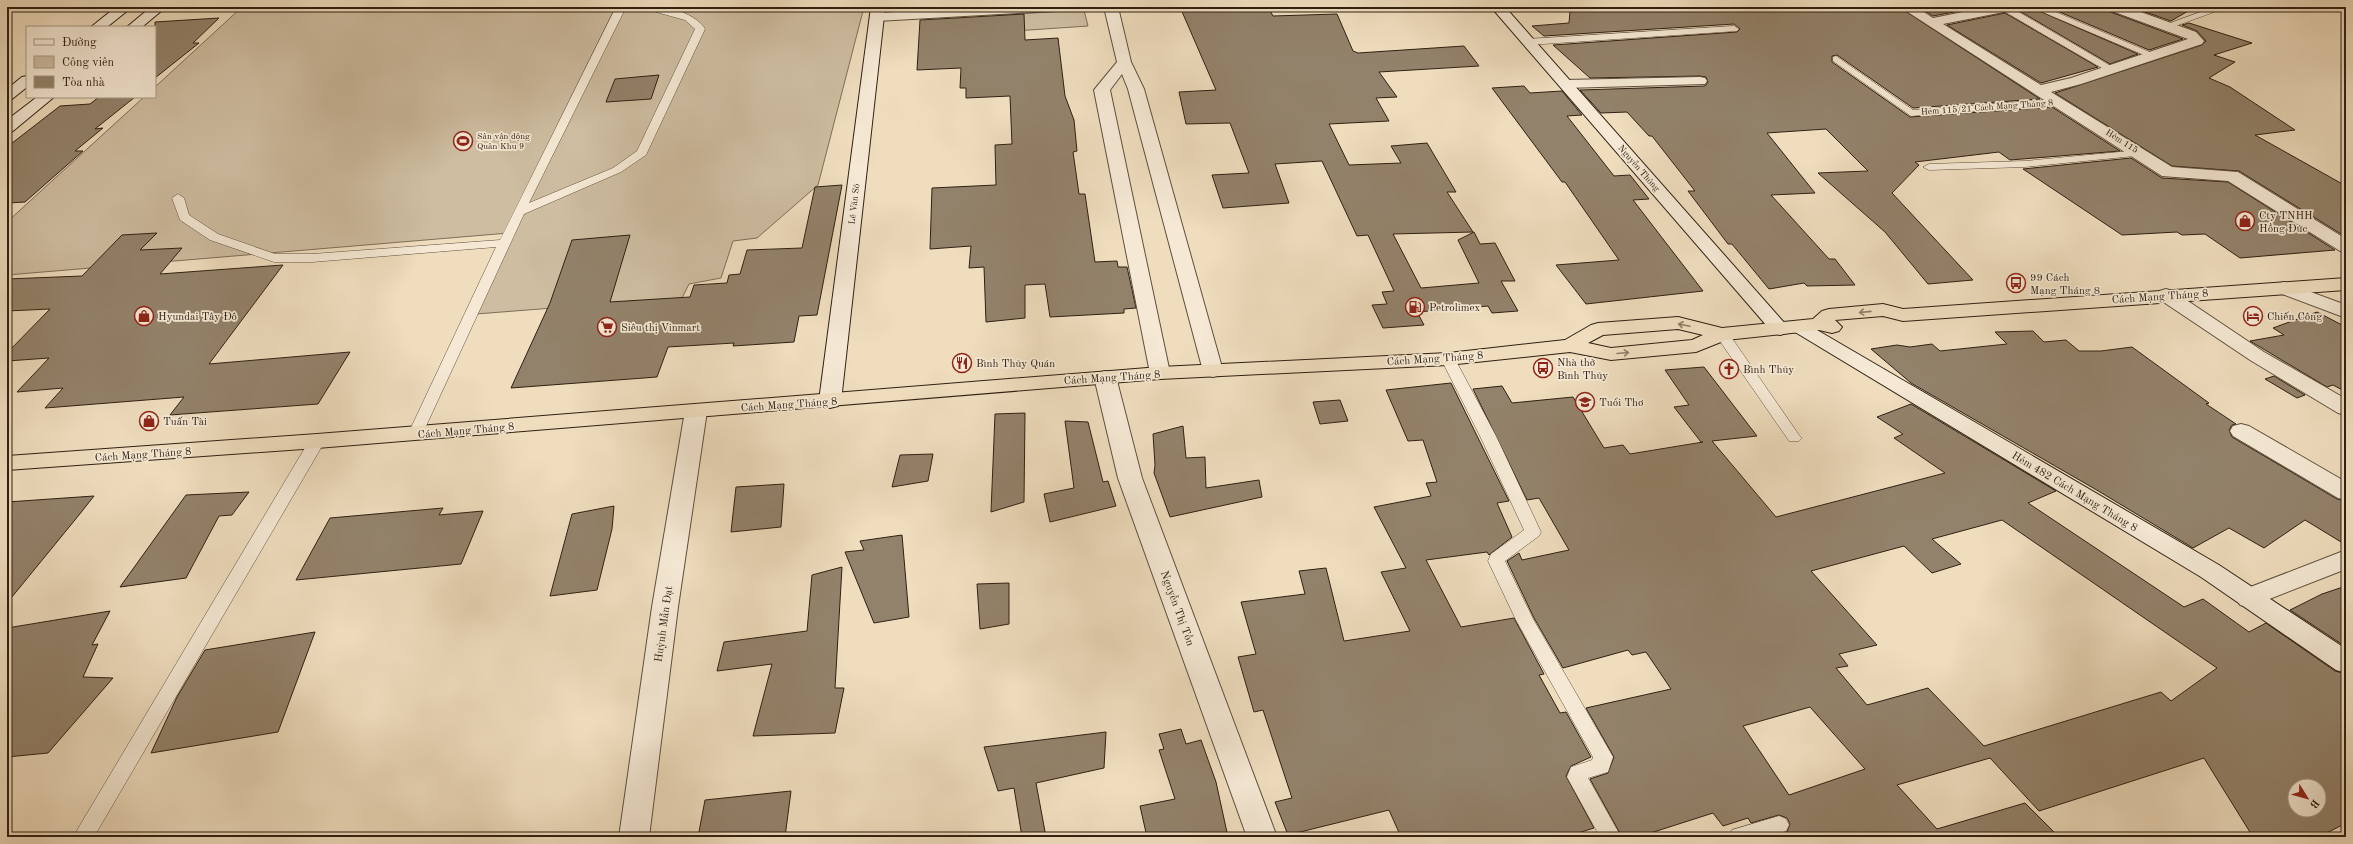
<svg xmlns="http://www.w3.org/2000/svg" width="2353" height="844" font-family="'Old Standard TT',serif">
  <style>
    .green { fill: #cebda1; stroke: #7e6e5a }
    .building { fill: #93826b; stroke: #2f2012; fill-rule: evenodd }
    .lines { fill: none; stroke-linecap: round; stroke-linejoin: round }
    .lane-casing { stroke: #5f4f3d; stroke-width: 1 }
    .street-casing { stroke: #5f4f3d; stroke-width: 2 }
    .secondary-casing { stroke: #2f2012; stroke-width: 2 }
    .highway-casing { stroke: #2f2012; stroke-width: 2 }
    .lane { fill: #f5e9d5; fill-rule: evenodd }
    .street { fill: #f5e9d5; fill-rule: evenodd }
    .secondary { fill: #f5e9d5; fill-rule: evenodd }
    .highway { fill: #efddbe; fill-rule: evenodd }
    .oneway { stroke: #8f7e68 }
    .labels { text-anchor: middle; stroke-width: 3.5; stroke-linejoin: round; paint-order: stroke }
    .far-street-label { font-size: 9px; fill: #2f2012; stroke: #f5e9d5 }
    .far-poi-label { font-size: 9px; fill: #2f2012; stroke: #f5e9d5; text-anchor: start }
    .poi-label { font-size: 11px; fill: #2f2012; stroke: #f5e9d5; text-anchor: start }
    .street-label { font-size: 11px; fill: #2f2012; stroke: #f5e9d5 }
  </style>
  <rect width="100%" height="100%" fill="#efddbe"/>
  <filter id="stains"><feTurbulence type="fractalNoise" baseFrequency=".005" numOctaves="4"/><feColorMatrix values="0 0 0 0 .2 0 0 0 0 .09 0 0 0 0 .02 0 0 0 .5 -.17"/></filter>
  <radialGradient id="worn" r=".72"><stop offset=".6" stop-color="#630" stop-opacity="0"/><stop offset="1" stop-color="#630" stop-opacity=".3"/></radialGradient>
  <g class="green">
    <polygon points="242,7 864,7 818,185 757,238 733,241 721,278 689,284 682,298 476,314 509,233 7,275 7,222 144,97 155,97 155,87"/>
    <polygon points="1084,10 1088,26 1000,32 997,15"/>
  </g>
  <g class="building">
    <polygon points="1180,7 1268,7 1273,16 1337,14 1353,51 1358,53 1464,46 1479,66 1379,72 1397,97 1376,98 1389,121 1329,124 1349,165 1401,163 1391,146 1427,143 1456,192 1447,192 1473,232 1393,234 1421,288 1479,283 1458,240 1474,232 1480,244 1495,243 1515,281 1501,281 1518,311 1492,313 1488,306 1417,312 1424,325 1383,328 1372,305 1387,304 1382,292 1394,291 1368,235 1357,236 1322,161 1275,164 1289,203 1223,208 1212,175 1249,173 1230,123 1186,124 1179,92 1216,90"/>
    <polygon points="1611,7 1899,7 2040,99 1913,108 1837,55 1832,56 1832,62 1910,117 2052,107 2120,151 2010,160 1999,152 1915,162 1919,165 1892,193 1973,280 1928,284 1885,232 1818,173 1868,171 1826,129 1767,133 1815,193 1771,195 1829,259 1835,259 1855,285 1807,286 1804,283 1769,289 1732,244 1728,244 1688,191 1695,191 1652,136 1649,136 1627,112 1601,113 1580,90 1705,86 1708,82 1706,77 1700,76 1590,78 1553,45 1737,32 1740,29 1734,24 1544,36 1532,26 1569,23 1570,11 1613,9"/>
    <polygon points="1919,7 1980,7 1933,16"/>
    <polygon points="2017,7 2030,7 2138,54 2110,64 2016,9"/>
    <polygon points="2048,7 2106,7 2108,11 2183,39 2149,50"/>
    <polygon points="2131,7 2195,7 2171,21"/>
    <polygon points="2005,13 2098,67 2041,83 1947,25"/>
    <polygon points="1024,14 1025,40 1058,38 1065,96 1074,120 1077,151 1073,152 1079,194 1085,194 1095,262 1117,261 1118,267 1127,267 1136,308 1124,309 1124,313 1050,317 1045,284 1025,285 1025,318 986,322 984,267 969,268 971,246 930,249 932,188 996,185 995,145 1012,144 1010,96 966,98 966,88 960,88 961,68 917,70 920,20"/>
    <polygon points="219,18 193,43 199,43 155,78 155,22"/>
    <polygon points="2189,23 2252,43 2214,55 2235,62 2209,78 2230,87 2295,130 2255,135 2346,186 2346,237 2239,171 2172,166 2055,93 2202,45 2206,41 2197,31 2182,25"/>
    <polygon points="659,75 651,99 606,102 615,79"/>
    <polygon points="1524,86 1530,93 1562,91 1582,115 1567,116 1614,176 1630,175 1649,199 1633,200 1703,291 1586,304 1556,265 1619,260 1565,182 1562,182 1492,88"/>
    <polygon points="99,97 135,97 95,129 103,128 75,151 83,151 25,202 7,203 7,147 60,106 90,104"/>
    <polygon points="2131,158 2162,178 2228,182 2335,250 2240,258 2205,234 2182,235 2177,232 2122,235 2023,169"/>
    <polygon points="842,185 817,315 799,316 794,342 733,346 734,343 668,347 657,377 511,388 550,303 572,240 630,235 610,302 690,297 694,285 727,283 729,275 740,274 747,250 802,248 815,187"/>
    <polygon points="157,233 140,250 182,248 160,274 283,265 209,364 350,352 318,404 170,415 184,397 45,408 63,388 17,392 49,358 7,361 7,353 50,309 7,311 7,279 82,276 122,235"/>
    <polygon points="2317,312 2346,327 2346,392 2333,385 2327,387 2250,341 2284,335 2273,328"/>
    <polygon points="2033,331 2044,342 2066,340 2079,351 2101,351 2132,347 2209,403 2206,404 2236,424 2232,425 2229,430 2232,437 2337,499 2346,501 2346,545 2305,520 2264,548 2229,528 2193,548 2095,489 1911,383 1871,349 1897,345 1910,347 1932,344 1940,351 2007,344 1995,332"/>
    <path d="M1704,367L1757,436L1712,441L1776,517L1945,473L1894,438L1903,434L1877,417L1911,404L2056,491L2028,503L2184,607L2203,599L2249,632L2266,623L2335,671L2346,674V823L2319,837H2253L2204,758L2039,811L1990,758L1897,785L1937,829L2025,803L2059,837H1774L1787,832L1790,824L1787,818L1779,815L1751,823L1748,818L1723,826L1713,813L1638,837H1622L1590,779L1608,773L1614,757L1586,708L1671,689L1646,652L1632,655L1628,650L1563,668L1534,618L1507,561L1519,553L1522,560L1569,550L1539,498L1527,500L1473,389L1502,386L1512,403L1573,397L1604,448L1623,445L1630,454L1703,442H1701L1674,407L1689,405L1665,370ZM2002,520L2217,668L2171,701L2161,692L1984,746L1928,688L1867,705L1836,668L1848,666L1839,654L1877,645L1811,571L1904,546L1932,573L1961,564L1932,539ZM1810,707L1865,769L1789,795L1743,726ZM2295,786H2319V810H2295Z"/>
    <polygon points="2274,376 2305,395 2297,398 2265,379"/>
    <polygon points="1451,383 1509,501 1497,503 1512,537 1489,555 1487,552 1426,560 1461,627 1514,618 1544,674 1539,675 1560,713 1566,712 1591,757 1571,766 1566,776 1594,828 1565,837 1401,837 1389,810 1288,835 1275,802 1292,798 1263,710 1254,712 1238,657 1256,654 1241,602 1305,594 1299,571 1326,568 1344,641 1410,631 1381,572 1406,568 1374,507 1431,496 1426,483 1437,482 1423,440 1408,441 1386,390"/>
    <polygon points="1340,400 1348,421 1320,424 1313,402"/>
    <polygon points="1025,413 1024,502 991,512 995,414"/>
    <polygon points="1065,421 1088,422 1103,482 1108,481 1116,506 1050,522 1044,494 1074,488"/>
    <polygon points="1183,426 1186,458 1205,457 1206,488 1259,480 1262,497 1170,517 1154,473 1155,465 1153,434"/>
    <polygon points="933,454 928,481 892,487 900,455"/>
    <polygon points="784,484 781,527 731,532 736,487"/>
    <polygon points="249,492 232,515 219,516 186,578 120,587 186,495"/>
    <polygon points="94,496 79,515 7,603 7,502"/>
    <polygon points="614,506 612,529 597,590 550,596 572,514"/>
    <polygon points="443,508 439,515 483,511 461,564 296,580 330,518"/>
    <polygon points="902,535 909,617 874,623 845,552 864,550 860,541"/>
    <polygon points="842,567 835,688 844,688 835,733 753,736 772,664 717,671 724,642 807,631 812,575"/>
    <polygon points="1009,583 1009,624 980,629 977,584"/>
    <polygon points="2346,586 2346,647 2290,610 2322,594"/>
    <polygon points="110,611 92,645 98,644 83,677 113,678 48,753 7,757 7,628"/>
    <polygon points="315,632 278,732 151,753 177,697 205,650"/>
    <polygon points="1181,729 1186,744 1201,740 1216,782 1228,837 1147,837 1140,806 1175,799 1159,750 1164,749 1159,734"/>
    <polygon points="1106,732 1104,768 1036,783 1046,837 1022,837 1014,788 998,791 984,747"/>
    <polygon points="791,791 785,837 698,837 705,800"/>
  </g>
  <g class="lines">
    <g class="lane-casing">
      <g id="lane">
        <path d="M616,7H626L529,203L613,168L637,151L695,29L685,20L656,12V8C670,5 698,16 705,29L646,155L621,172L524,214L421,437H411L408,434L496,247L312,262H274L210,240L180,220L172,198L178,194L184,198L189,215L218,234L275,254H312L500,240Z"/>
        <polygon points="2001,7 2010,7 2116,69 2111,72 2107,71 2002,10"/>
        <polygon points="2031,7 2044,7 2159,56 2157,58 2151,58"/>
        <polygon points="2214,7 2225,8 2170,28 2162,26"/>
        <polygon points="1734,26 1739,29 1737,31 1528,45 1523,42 1528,39"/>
        <polygon points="1836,56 1913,110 2059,99 2064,102 2059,105 1911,116 1833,61 1833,57"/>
        <polygon points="2141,150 2147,153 2145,155 2025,167 1929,170 1923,167 1929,164 2025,161"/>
        <polygon points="1722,330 1727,331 1799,435 1802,438 1799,441 1789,441 1715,334"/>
        <polygon points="1448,355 1455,359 1496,436 1541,532 1539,536 1505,561 1533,619 1613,757 1608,772 1588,778 1621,837 1600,837 1567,777 1571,767 1592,760 1593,757 1516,620 1488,561 1491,554 1524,530 1480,436 1441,359"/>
        <polygon points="317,436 322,438 325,441 94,837 73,837 309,441 312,438"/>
        <polygon points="1779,816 1786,819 1789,825 1786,831 1769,837 1729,837 1732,830"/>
      </g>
    </g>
    <g class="street-casing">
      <g id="street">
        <polygon points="982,7 1059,7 1052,11 877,21 870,17 877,13"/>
        <polygon points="1104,7 1118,7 1131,62 1144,89 1223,371 1220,375 1213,377 1206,375 1203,371 1128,89 1122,74 1110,90 1170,373 1167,377 1160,379 1153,377 1150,373 1094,90 1117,62"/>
        <polygon points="1900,7 1916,7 1933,18 1988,7 2016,7 2009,11 1943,24 2041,85 2071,78 2188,39 2109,10 2107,7 2127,7 2196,32 2204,41 2202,44 2081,84 2051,92 2172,167 2238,172 2346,239 2346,252 2340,251 2228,181 2162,176"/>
        <polygon points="1700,77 1705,78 1707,81 1705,84 1565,88 1558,84 1565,80"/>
        <polygon points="2284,282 2346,305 2346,318 2277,292 2274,288 2277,284"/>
        <polygon points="2166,289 2173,291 2264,352 2346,399 2346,415 2338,413 2250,360 2159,299 2156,295 2159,291"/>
        <polygon points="1105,371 1112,373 1116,377 1142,478 1277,837 1247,837 1118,478 1094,377 1098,373"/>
        <polygon points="696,404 704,406 707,411 678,607 649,837 619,837 652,607 685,411 688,406"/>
        <polygon points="2241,424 2249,426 2346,482 2346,500 2338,498 2233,436 2230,431 2233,426"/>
        <polygon points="2346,550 2346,569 2249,607 2240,605 2236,598 2240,591"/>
      </g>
    </g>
    <g class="secondary-casing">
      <g id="secondary">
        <polygon points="116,7 132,7 107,27 91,27"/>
        <polygon points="151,7 166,7 142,27 127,27"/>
        <polygon points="871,7 885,7 841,401 838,406 830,408 822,406 819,401"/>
        <polygon points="1491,7 1505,7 1788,327 1791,323 1798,321 1805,323 2219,565 2346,649 2346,673 2336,670 2201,577 1790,329 1787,333 1780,335 1773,333"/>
        <polygon points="27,76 27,87 12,99 7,101 7,89 22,77"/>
        <polygon points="37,97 54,97 13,131 7,133 7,120"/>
      </g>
    </g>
    <g class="highway-casing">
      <path id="highway" d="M2346,278V290L1903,321L1883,316L1835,320L1842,327L1839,331L1832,333L1819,330L1726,340L1696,352L1611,360L1570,352L1448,365L1160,379L317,448L7,470V456L317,434L1160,367L1448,353L1565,340L1591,325L1598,323L1678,317L1722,328L1813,319L1822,311L1829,309L1883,304L1903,309ZM1678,329L1703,335L1692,340L1611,348L1588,343L1603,335Z"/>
    </g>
    <use href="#lane" class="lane"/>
    <use href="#street" class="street"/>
    <use href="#secondary" class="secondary"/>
    <use href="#highway" class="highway"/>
  </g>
  <defs><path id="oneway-shaft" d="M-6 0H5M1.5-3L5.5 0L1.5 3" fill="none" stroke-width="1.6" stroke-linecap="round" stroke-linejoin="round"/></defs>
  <g class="oneway">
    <use href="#oneway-shaft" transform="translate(1865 312) rotate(174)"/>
    <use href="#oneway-shaft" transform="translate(1684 325) rotate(-168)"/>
    <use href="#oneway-shaft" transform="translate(1623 353) rotate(-5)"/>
  </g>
  <defs>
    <g id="stadium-ring" transform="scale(1)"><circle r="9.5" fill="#f5e9d5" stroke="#8f2418" stroke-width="1.5"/><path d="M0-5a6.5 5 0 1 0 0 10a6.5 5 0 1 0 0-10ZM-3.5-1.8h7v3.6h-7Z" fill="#8f2418"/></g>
    <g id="shop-ring" transform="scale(1)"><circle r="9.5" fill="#f5e9d5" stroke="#8f2418" stroke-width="1.5"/><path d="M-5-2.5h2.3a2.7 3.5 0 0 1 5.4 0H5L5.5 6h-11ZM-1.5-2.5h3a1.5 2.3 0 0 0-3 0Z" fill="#8f2418"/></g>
    <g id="bus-ring" transform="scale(1)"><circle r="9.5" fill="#f5e9d5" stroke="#8f2418" stroke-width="1.5"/><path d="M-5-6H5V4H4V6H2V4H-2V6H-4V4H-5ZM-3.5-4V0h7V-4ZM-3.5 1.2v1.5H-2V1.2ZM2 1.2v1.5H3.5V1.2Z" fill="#8f2418"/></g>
    <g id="fuel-ring" transform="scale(1)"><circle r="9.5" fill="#f5e9d5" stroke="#8f2418" stroke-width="1.5"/><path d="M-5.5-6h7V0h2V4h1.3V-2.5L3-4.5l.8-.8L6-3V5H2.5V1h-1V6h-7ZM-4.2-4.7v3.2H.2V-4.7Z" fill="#8f2418"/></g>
    <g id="hotel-ring" transform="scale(1)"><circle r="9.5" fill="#f5e9d5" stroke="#8f2418" stroke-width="1.5"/><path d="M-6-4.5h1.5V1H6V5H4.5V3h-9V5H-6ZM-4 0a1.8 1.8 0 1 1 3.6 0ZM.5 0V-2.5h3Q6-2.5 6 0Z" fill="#8f2418"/></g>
    <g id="supermarket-ring" transform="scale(1)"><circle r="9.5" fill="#f5e9d5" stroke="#8f2418" stroke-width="1.5"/><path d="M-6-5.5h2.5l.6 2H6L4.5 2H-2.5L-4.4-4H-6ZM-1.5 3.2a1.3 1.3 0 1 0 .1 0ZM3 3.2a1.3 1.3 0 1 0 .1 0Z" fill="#8f2418"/></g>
    <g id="restaurant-ring" transform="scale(1)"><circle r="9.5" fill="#f5e9d5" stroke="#8f2418" stroke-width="1.5"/><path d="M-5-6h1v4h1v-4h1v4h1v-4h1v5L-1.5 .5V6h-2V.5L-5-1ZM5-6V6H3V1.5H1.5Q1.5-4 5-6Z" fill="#8f2418"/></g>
    <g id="church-ring" transform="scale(1)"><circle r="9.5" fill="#f5e9d5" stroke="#8f2418" stroke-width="1.5"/><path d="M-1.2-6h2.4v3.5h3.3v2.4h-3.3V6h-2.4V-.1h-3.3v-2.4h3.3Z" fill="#8f2418"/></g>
    <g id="school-ring" transform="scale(1)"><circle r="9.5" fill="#f5e9d5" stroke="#8f2418" stroke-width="1.5"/><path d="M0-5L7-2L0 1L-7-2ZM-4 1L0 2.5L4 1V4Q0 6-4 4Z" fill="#8f2418"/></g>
  </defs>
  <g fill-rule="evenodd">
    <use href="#stadium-ring" x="463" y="141"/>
    <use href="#shop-ring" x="2245" y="221"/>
    <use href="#bus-ring" x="2016" y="283"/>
    <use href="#fuel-ring" x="1415" y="307"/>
    <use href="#shop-ring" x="144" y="316"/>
    <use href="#hotel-ring" x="2253" y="316"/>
    <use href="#supermarket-ring" x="607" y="327"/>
    <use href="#restaurant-ring" x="962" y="363"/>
    <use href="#bus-ring" x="1543" y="368"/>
    <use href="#church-ring" x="1729" y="369"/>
    <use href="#school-ring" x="1585" y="402"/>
    <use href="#shop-ring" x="149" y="421"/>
  </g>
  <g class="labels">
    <g class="far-street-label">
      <text transform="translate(1987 107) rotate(-4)" y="3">Hẻm 115/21 Cách Mạng Tháng 8</text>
      <text transform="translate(2122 141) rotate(32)" y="3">Hẻm 115</text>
      <text transform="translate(1639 168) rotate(49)" y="3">Nguyễn Thông</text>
      <text transform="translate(854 204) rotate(-83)" y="3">Lê Văn Sô</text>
    </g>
    <g class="far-poi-label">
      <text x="477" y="139">Sân vận động<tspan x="477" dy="10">Quân Khu 9</tspan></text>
    </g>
    <g class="poi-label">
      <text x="2259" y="219">Cty TNHH<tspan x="2259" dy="13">Hồng Đức</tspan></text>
      <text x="2030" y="281">99 Cách<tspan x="2030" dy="13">Mạng Tháng 8</tspan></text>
      <text x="1429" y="311">Petrolimex</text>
      <text x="158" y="320">Hyundai Tây Đô</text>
      <text x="2267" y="320">Chiến Công</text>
      <text x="621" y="331">Siêu thị Vinmart</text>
      <text x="1557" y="366">Nhà thờ<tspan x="1557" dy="13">Bình Thủy</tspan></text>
      <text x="976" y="367">Bình Thủy Quán</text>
      <text x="1743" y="373">Bình Thủy</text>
      <text x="1599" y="406">Tuổi Thơ</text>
      <text x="163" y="425">Tuấn Tài</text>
    </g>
    <g class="street-label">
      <text transform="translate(2160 296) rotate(-4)" y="4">Cách Mạng Tháng 8</text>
      <text transform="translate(1435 358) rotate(-4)" y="4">Cách Mạng Tháng 8</text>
      <text transform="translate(1112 377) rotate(-4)" y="4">Cách Mạng Tháng 8</text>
      <text transform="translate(789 404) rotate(-4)" y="4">Cách Mạng Tháng 8</text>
      <text transform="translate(466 430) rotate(-5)" y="4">Cách Mạng Tháng 8</text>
      <text transform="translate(143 454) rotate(-4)" y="4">Cách Mạng Tháng 8</text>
      <text transform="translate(2075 491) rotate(31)" y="4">Hẻm 482 Cách Mạng Tháng 8</text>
      <text transform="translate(1178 608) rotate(70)" y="4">Nguyễn Thị Tồn</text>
      <text transform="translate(663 624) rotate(-82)" y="4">Huỳnh Mẫn Đạt</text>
    </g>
  </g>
  <rect width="2353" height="844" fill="none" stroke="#efddbe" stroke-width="24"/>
  <rect x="8" y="8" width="2337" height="828" fill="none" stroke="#2f2012" stroke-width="2"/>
  <rect x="12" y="12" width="2329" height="820" fill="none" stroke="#2f2012"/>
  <rect x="26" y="26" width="130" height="72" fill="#f5e9d5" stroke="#a69987"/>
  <rect x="34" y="39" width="20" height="6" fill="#f5e9d5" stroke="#a69987"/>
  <text x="62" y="46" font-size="12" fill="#2f2012">Đường</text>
  <rect x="34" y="56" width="20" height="12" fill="#cebda1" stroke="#a69987"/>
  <text x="62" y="66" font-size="12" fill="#2f2012">Công viên</text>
  <rect x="34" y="76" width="20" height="12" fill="#93826b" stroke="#a69987"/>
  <text x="62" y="86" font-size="12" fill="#2f2012">Tòa nhà</text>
  <g transform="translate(2307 798) rotate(127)"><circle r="19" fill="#f5e9d5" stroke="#a69987"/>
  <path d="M0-3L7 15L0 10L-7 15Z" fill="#8f2418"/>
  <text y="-6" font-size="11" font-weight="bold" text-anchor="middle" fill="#2f2012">B</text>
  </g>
  <rect width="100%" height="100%" filter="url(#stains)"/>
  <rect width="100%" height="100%" fill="url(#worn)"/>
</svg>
